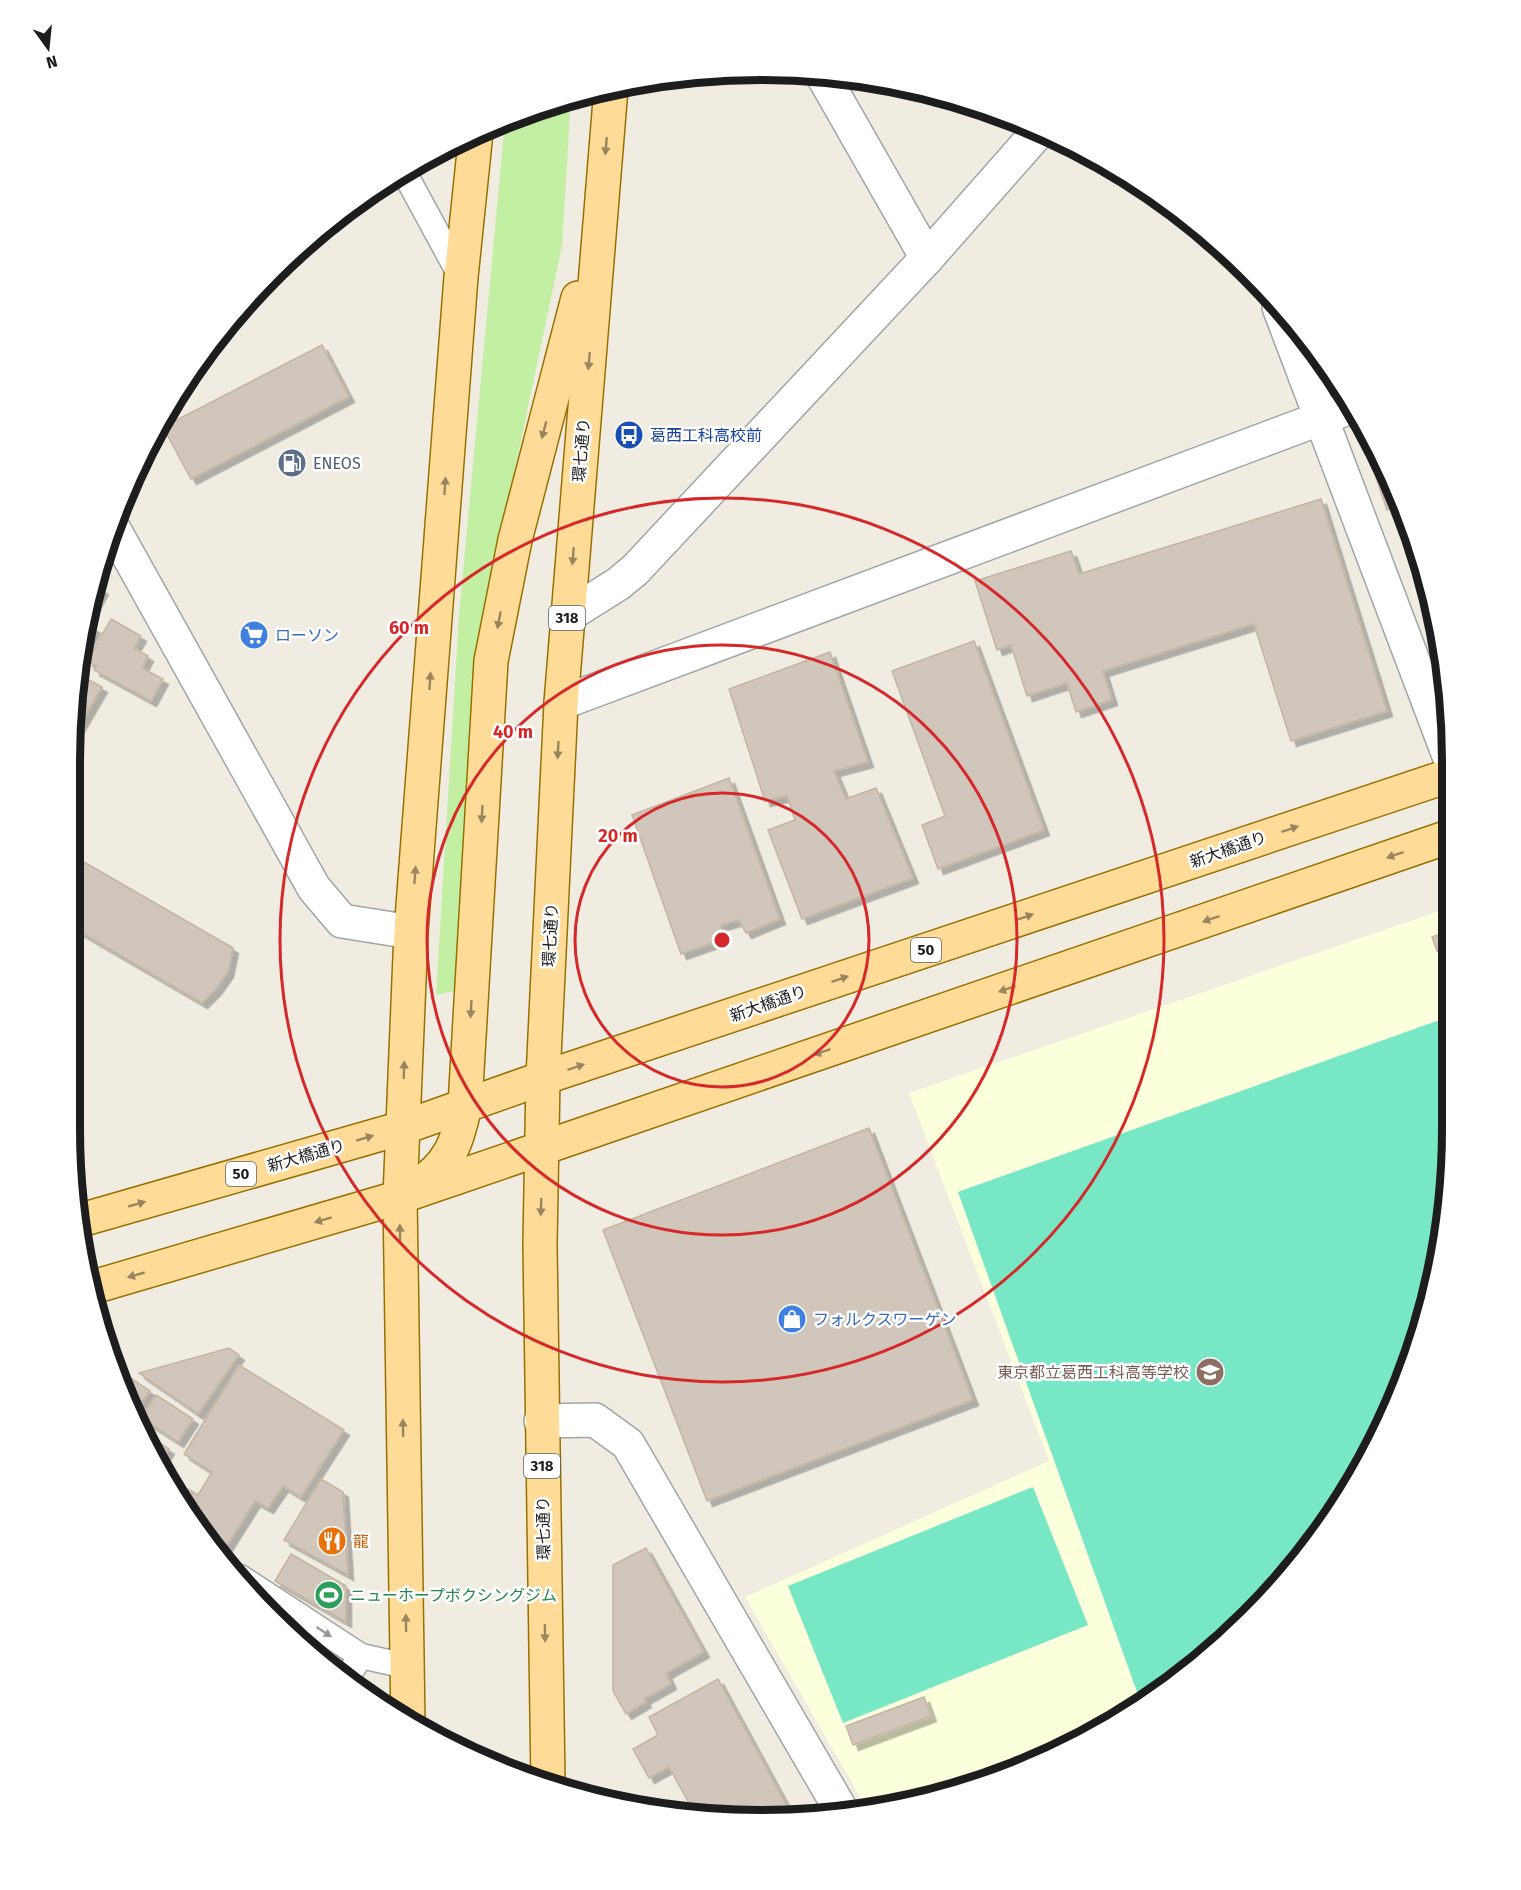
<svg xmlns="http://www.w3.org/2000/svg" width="1521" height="1890" font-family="'Fira Sans','Noto Sans JP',sans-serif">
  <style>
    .education { fill: #fcffdc }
    .grass { fill: #c2efa2 }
    .pitch { fill: #77e7c5 }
    .building { fill: #d0c6bb; stroke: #c3b4a3; stroke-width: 1.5; filter: url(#shadow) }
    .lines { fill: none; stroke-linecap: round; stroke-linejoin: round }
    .service-casing { stroke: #a4a4a4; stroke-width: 27 }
    .minor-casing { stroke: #a4a4a4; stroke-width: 36 }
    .primary-casing { stroke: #977100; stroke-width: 36 }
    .service { stroke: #fff; stroke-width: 24 }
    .minor { stroke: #fff; stroke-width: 33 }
    .primary { stroke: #ffdb98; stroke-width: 33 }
    .oneway { fill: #998661 }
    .oneway2 { fill: #999 }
    .ring { fill: none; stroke: #d62828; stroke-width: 3 }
    .labels { text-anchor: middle; stroke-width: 5; stroke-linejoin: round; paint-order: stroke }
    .shield { fill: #fff; stroke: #616161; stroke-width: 1.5 }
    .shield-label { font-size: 15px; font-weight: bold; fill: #1d1d1d }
    .transit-label { font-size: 16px; fill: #164399; stroke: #fff; text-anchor: start }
    .street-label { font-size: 16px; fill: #1d1d1d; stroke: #fff }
    .service-label { font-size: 16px; fill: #4e5e75; stroke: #fff; text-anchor: start }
    .shop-label { font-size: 16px; fill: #366cbe; stroke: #fff; text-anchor: start }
    .education-label { font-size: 16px; fill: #785e54; stroke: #fff; text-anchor: end }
    .food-label { font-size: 16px; fill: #c56008; stroke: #fff; text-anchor: start }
    .leisure-label { font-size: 16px; fill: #27864d; stroke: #fff; text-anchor: start }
    .rim { fill: none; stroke: #1d1d1d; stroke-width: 8 }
    .centre { fill: #d62828; stroke: #fff; stroke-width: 3 }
    .ring-label { font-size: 18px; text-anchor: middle; font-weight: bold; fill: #d62828; stroke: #fff; stroke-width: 5; stroke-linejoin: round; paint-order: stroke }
  </style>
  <defs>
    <filter id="shadow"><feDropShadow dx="5.5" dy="5.5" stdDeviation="0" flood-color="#0004"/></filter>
  </defs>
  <rect width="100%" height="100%" fill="#f0ece2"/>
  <polygon class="education" points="1451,907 1451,1174 1429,1308 1381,1436 1309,1551 1182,1678 1067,1750 939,1798 866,1807 745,1597 1049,1461 909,1093"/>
  <polygon class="grass" points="571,96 562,246 481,630 462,989 436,995 459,615 505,121"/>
  <g class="pitch">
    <polygon points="1451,1016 1451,1174 1429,1308 1381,1436 1309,1551 1182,1678 1141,1703 958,1192"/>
    <polygon points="1033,1487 1088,1625 843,1723 788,1586"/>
  </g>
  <g class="building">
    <polygon points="322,345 349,397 191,479 163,427"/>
    <polygon points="1376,448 1400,505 1387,510 1367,451"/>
    <polygon points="1321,499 1387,711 1291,741 1254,624 1103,671 1112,700 1076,712 1067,683 1027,696 1011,645 997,650 975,581 1071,551 1079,574"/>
    <polygon points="1423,568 1429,582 1434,615 1419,570"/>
    <polygon points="95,585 103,589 85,622 95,628 79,656 82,625"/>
    <polygon points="111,619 141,636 134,648 148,656 142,668 163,679 151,701 94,670 96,666 87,661"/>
    <polygon points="974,641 1044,830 938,869 922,825 945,816 892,671"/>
    <polygon points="830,652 868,762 834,771 846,799 876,788 913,878 802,919 768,830 795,820 787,796 765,801 729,689"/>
    <polygon points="76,673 102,687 70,742 71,715"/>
    <polygon points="729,778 780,919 746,933 739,920 721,925 724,939 681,954 632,815"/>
    <polygon points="70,854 233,948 228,972 216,989 202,1003 70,926"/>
    <polygon points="1451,915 1451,947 1437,951 1432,937 1449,931 1445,917"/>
    <polygon points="869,1128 973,1400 707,1501 603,1230"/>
    <polygon points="229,1348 239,1355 198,1414 139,1373"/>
    <polygon points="239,1365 344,1430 301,1497 283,1486 268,1508 255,1501 226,1547 208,1536 181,1500 188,1489 198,1495 212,1472 184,1454"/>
    <polygon points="125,1374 150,1391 135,1412 120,1375"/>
    <polygon points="156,1395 193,1419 178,1442 141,1418"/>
    <polygon points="148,1435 169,1449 158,1466 146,1438"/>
    <polygon points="321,1479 343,1492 348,1575 284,1540"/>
    <polygon points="646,1548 704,1652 666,1673 671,1684 644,1699 646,1702 626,1714 613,1691 613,1565"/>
    <polygon points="291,1554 346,1586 346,1622 275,1581"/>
    <polygon points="296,1636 331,1659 329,1663 295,1637"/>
    <polygon points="718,1679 793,1817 760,1821 694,1812 669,1767 649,1778 633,1749 658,1735 649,1717"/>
    <polygon points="924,1697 931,1716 853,1745 846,1726"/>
  </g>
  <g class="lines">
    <g class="service-casing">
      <g id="service">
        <polyline points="404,172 461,277"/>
        <polyline points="240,1577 361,1656 406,1666"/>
        <polyline points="347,1677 361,1656"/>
      </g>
    </g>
    <g class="minor-casing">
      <g id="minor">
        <polyline points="822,74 927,258"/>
        <polyline points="1279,307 1451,761"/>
        <polyline points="112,526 314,888 342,921 411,932"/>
        <polyline points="567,616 618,584 635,570 927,258 1039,131"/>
        <polyline points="561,703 1351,407"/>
        <polyline points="541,1421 595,1420 628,1444 841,1810"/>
      </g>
    </g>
    <g class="primary-casing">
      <g id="primary">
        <path d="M416,1187C450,1164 457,1144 465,1105L491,661L515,540L578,298"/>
        <polyline points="81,1220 402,1128 543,1078 1451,775"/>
        <polyline points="90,1288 400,1197 1451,836"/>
        <polyline points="408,1724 400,1197 411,932 461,277 476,132"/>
        <polyline points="548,1783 540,1244 543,1078 561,703 611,88"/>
      </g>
    </g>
    <use href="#service" class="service"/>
    <use href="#minor" class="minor"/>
    <use href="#primary" class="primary"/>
  </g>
  <defs><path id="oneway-solid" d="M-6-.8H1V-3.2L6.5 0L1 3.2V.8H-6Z" transform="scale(1.5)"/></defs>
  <g class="oneway">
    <use href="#oneway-solid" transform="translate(606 146) rotate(95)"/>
    <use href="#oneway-solid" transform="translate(589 361) rotate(95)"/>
    <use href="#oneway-solid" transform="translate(544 430) rotate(105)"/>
    <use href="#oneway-solid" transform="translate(445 486) rotate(-86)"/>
    <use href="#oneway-solid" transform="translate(573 556) rotate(95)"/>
    <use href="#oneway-solid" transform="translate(499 620) rotate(101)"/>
    <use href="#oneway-solid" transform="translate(430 681) rotate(-86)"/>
    <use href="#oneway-solid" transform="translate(558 750) rotate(93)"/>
    <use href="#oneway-solid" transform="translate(482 814) rotate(93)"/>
    <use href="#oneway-solid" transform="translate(1290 829) rotate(-19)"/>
    <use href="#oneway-solid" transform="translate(1395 855) rotate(161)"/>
    <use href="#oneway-solid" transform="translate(415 875) rotate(-86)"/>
    <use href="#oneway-solid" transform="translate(1025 917) rotate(-19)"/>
    <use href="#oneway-solid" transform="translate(1211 919) rotate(161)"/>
    <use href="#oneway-solid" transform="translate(840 979) rotate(-19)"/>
    <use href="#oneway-solid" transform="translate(1007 989) rotate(161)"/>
    <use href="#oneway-solid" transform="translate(471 1009) rotate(93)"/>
    <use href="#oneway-solid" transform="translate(822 1052) rotate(161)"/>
    <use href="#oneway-solid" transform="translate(576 1067) rotate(-18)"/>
    <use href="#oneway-solid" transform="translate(404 1070) rotate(-88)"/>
    <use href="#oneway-solid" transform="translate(365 1138) rotate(-16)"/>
    <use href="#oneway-solid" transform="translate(137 1204) rotate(-16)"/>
    <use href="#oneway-solid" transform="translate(541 1207) rotate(92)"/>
    <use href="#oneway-solid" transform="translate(323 1220) rotate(163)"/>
    <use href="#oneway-solid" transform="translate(400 1233) rotate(-91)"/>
    <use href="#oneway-solid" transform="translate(136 1275) rotate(164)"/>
    <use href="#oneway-solid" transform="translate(403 1428) rotate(-91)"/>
    <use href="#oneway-solid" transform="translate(406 1623) rotate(-91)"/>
    <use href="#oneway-solid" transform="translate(545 1633) rotate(89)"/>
  </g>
  <use class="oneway2" href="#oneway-solid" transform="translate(324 1632) rotate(33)"/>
  <g class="ring">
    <circle cx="722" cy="940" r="147"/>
    <circle cx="722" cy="940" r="295"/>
    <circle cx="722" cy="940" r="442"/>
  </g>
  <defs>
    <g id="bus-disc" transform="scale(1.5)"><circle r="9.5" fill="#1a4fb4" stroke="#fff"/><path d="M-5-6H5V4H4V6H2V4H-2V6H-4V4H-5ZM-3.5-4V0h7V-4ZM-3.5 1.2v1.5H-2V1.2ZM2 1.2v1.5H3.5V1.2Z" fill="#fff"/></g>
    <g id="fuel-disc" transform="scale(1.5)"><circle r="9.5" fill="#5c6f8a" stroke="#fff"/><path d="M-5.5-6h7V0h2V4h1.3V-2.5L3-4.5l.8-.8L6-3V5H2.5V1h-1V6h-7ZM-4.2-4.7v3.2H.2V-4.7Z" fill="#fff"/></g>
    <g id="supermarket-disc" transform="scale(1.5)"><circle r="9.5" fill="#3f7fe0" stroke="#fff"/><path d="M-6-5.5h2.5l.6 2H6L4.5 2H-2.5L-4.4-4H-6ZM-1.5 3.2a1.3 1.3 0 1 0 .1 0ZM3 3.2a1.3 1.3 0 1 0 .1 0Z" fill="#fff"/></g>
    <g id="shop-disc" transform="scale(1.5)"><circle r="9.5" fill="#3f7fe0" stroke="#fff"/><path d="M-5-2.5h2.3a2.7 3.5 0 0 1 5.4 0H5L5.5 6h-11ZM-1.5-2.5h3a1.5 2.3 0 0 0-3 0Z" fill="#fff"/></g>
    <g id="school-disc" transform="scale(1.5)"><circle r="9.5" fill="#8d6e63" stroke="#fff"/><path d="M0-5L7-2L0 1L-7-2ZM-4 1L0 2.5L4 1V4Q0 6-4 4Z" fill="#fff"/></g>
    <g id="restaurant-disc" transform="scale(1.5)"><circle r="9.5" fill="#e8710a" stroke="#fff"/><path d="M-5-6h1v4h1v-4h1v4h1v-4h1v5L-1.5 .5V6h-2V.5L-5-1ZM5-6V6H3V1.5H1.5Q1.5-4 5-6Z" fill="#fff"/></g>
    <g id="stadium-disc" transform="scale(1.5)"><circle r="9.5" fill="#2e9e5b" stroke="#fff"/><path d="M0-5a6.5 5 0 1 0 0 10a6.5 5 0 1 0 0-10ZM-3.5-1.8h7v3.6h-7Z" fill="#fff"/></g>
  </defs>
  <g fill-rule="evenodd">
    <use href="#bus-disc" x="629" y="435"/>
    <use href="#fuel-disc" x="292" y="463"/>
    <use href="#supermarket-disc" x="254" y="635"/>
    <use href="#shop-disc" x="792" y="1319"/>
    <use href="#school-disc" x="1210" y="1372"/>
    <use href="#restaurant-disc" x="332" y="1541"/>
    <use href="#stadium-disc" x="329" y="1595"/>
  </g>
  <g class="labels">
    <g class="shield">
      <rect x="549" y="606" width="36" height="24" rx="4.5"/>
      <rect x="911" y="938" width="30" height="24" rx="4.5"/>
      <rect x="226" y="1162" width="30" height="24" rx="4.5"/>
      <rect x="524" y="1454" width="36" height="24" rx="4.5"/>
    </g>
    <g class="shield-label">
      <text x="567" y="623">318</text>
      <text x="926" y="955">50</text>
      <text x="241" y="1179">50</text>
      <text x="542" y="1471">318</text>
    </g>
    <g class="transit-label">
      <text x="650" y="441">葛西工科高校前</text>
    </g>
    <g class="street-label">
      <text transform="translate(581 450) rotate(-85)" y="6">環七通り</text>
      <text transform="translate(1228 849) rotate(-19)" y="6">新大橋通り</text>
      <text transform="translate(550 935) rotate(-87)" y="6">環七通り</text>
      <text transform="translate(768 1003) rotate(-19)" y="6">新大橋通り</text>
      <text transform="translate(306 1155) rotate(-16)" y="6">新大橋通り</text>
      <text transform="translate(543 1528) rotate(-91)" y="6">環七通り</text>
    </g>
    <g class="service-label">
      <text x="313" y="469">ENEOS</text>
    </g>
    <g class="shop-label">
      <text x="275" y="641">ローソン</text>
      <text x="813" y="1325">フォルクスワーゲン</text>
    </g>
    <g class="education-label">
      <text x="1189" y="1378">東京都立葛西工科高等学校</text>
    </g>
    <g class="food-label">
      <text x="353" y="1547">龍</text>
    </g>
    <g class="leisure-label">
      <text x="350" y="1601">ニューホープボクシングジム</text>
    </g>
  </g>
  <path d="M0 0H1521V1890H0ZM761 80H761A681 681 0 0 1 1442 761V1129A681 681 0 0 1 761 1810H761A681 681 0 0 1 80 1129V761A681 681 0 0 1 761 80Z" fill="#fff" fill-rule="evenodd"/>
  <path class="rim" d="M761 80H761A681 681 0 0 1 1442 761V1129A681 681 0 0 1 761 1810H761A681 681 0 0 1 80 1129V761A681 681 0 0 1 761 80Z"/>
  <circle cx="722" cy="940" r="9" class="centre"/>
  <g class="ring-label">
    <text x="409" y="634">60 m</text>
    <text x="513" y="738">40 m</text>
    <text x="618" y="842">20 m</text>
  </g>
  <g transform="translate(48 48) rotate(165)" stroke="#ffffff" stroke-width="4.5" paint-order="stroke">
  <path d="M0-4.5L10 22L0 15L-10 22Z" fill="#1d1d1d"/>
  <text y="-9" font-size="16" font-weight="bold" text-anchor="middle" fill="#1d1d1d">N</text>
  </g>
</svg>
